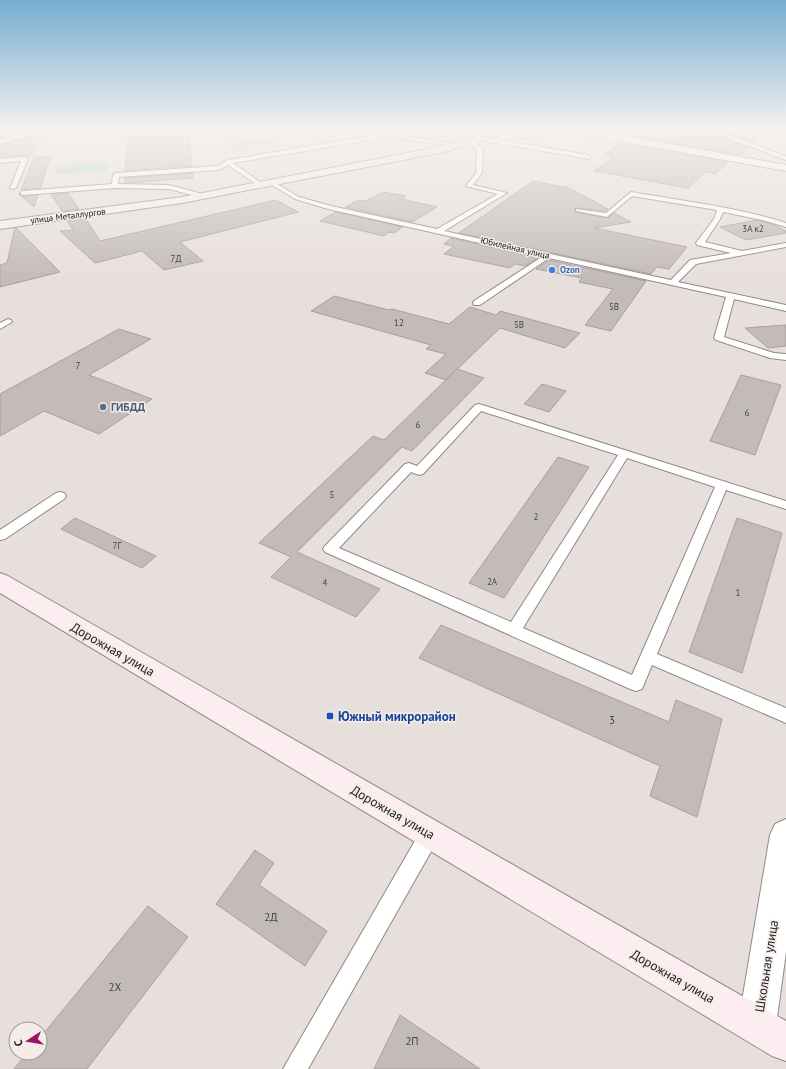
<svg xmlns="http://www.w3.org/2000/svg" width="786" height="1069" font-family="'PT Sans',sans-serif">
  <style>
    .green { fill: #bad6be }
    .building { fill: #c3bbb9; stroke: #a9a09e }
    .lines { fill: none; stroke-linecap: round; stroke-linejoin: round }
    .lane-casing { stroke: #908985; stroke-width: 2 }
    .street-casing { stroke: #908985; stroke-width: 2 }
    .secondary-casing { stroke: #908985; stroke-width: 2 }
    .lane { fill: #fff; fill-rule: evenodd }
    .street { fill: #fff; fill-rule: evenodd }
    .secondary { fill: #fcedf0; fill-rule: evenodd }
    .shop-dot { fill: #3f7fe0; stroke: #f4ece8; stroke-width: 1.5 }
    .service-dot { fill: #5c6f8a; stroke: #f4ece8; stroke-width: 1.5 }
    .transit-dot { fill: #1a4fb4; stroke: #f4ece8; stroke-width: 1.5 }
    .labels { text-anchor: middle; stroke-width: 3; stroke-linejoin: round; paint-order: stroke }
    .far-street-label { font-size: 9px; fill: #1d1b19; stroke: #f4ece8 }
    .number-label { font-size: 9px; fill: #464341 }
    .far-shop-label { font-size: 9px; font-weight: bold; fill: #366cbe; stroke: #f4ece8; text-anchor: start }
    .service-label { font-size: 11px; font-weight: bold; fill: #4e5e75; stroke: #f4ece8; text-anchor: start }
    .near-number-label { font-size: 11px; fill: #464341 }
    .near-street-label { font-size: 13px; fill: #1d1b19; stroke: #f4ece8 }
    .near-transit-label { font-size: 13px; font-weight: bold; fill: #164399; stroke: #f4ece8; text-anchor: start }
  </style>
  <rect width="100%" height="100%" fill="#e7dfdb"/>
  <g class="green">
    <polygon points="273,140 276,147 230,150 229,143"/>
    <polygon points="108,163 107,171 56,174 59,166"/>
  </g>
  <g class="building">
    <polygon points="0,130 33,130 17,133 0,138"/>
    <polygon points="188,130 192,166 125,171 128,134"/>
    <polygon points="738,130 760,138 754,143 722,131"/>
    <polygon points="709,133 749,148 741,155 632,136 634,134 664,139"/>
    <polygon points="38,138 32,155 0,157 0,145 18,139"/>
    <polygon points="621,143 727,162 716,174 705,172 688,188 594,171 614,157 604,155"/>
    <polygon points="51,156 40,188 21,190 34,157"/>
    <polygon points="192,173 193,178 124,183 125,178"/>
    <polygon points="533,181 569,188 608,209 606,211 576,208 574,209 576,212 607,218 614,213 631,222 594,228 687,247 669,269 657,267 651,274 459,233"/>
    <polygon points="383,192 406,196 401,199 437,207 412,222 345,207 359,200 366,201"/>
    <polygon points="68,193 79,209 62,211 51,194"/>
    <polygon points="19,194 23,196 38,195 34,207"/>
    <polygon points="276,200 298,212 180,242 203,261 164,270 142,251 95,263 60,231 73,230 67,221 85,218 100,241"/>
    <polygon points="336,212 403,227 394,233 389,232 384,236 320,221"/>
    <polygon points="757,220 772,224 786,231 786,233 746,240 720,227"/>
    <polygon points="15,228 16,228 60,272 0,287 0,265 7,263"/>
    <polygon points="451,238 538,258 525,266 515,264 510,268 444,254 454,246 444,244"/>
    <polygon points="549,260 646,281 611,331 585,325 613,289 579,282 582,278 536,269"/>
    <polygon points="334,296 389,310 392,309 449,324 470,307 496,315 500,311 580,333 565,348 500,328 446,380 425,373 446,354 426,349 431,345 311,311"/>
    <polygon points="786,325 786,346 768,348 745,328"/>
    <polygon points="119,329 151,339 89,375 152,399 99,434 44,411 0,436 0,394"/>
    <polygon points="457,369 484,378 412,451 402,447 297,552 380,589 356,617 271,577 291,557 259,543 373,436 384,440"/>
    <polygon points="741,375 781,385 755,455 710,441"/>
    <polygon points="542,384 566,391 549,412 524,404"/>
    <polygon points="558,457 589,467 504,598 469,583"/>
    <polygon points="75,518 113,536 156,556 142,568 61,529"/>
    <polygon points="737,518 782,533 742,673 689,652"/>
    <polygon points="441,625 669,722 676,700 722,719 697,817 650,796 660,766 419,658"/>
    <polygon points="255,850 274,863 259,885 327,931 305,966 216,904"/>
    <polygon points="148,906 188,937 87,1069 14,1069 27,1053 40,1053 40,1038"/>
    <polygon points="400,1015 480,1069 374,1069"/>
  </g>
  <g class="lines">
    <g class="lane-casing">
      <g id="lane">
        <polygon points="48,130 57,130 42,136 18,138 0,144 0,140 17,134"/>
        <polygon points="252,130 258,130 258,132 253,133"/>
        <polygon points="565,130 588,130 500,140 497,138 500,136"/>
        <polygon points="706,130 714,130 786,156 786,160"/>
        <polygon points="388,133 462,145 459,147 388,137 233,163 263,184 264,185 261,187 228,165 219,170 119,177 118,184 169,185 206,195 207,196 204,198 169,189 115,188 23,195 20,193 23,191 112,184 113,175 116,173 218,166 228,160"/>
        <polygon points="481,137 589,155 592,157 589,159 479,140 479,138"/>
        <path d="M472,139L483,150L482,173L473,185L507,193L444,231L671,280L690,260L731,253L697,245L696,243L714,219L717,210L632,196L607,217L576,211V209L606,213L631,192C683,201 736,207 786,223V227L762,220L723,212L720,219L705,242L742,251L786,243V247L696,264L678,282L786,305V311L734,299L724,337L774,353L786,354V360L770,358L716,340L714,338L726,297L549,258L480,305H474L473,303L474,301L542,257L328,209L295,199L269,183L274,182L299,197L331,206L437,229L498,194L466,186L476,173L477,150L469,141Z"/>
        <polygon points="25,157 28,159 16,188 11,189 10,188 21,161 0,163 0,159"/>
        <polygon points="8,319 11,320 12,322 0,329 0,323"/>
        <path d="M479,404L786,501V509L726,490L657,654L786,708V723L652,665L642,689L636,691L630,689L325,552L323,549L325,546L405,464L409,463L417,466L475,405ZM481,411L618,455L511,622L339,548L411,472L419,475L423,474ZM627,458L715,487L632,675L523,628Z"/>
        <polygon points="60,492 64,493 66,496 64,499 5,539 0,540 0,530 56,493"/>
        <polygon points="430,825 437,827 439,834 437,841 308,1069 283,1069 423,827"/>
      </g>
    </g>
    <g class="street-casing">
      <g id="street">
        <polygon points="592,130 786,165 786,171 580,134 576,131"/>
        <polygon points="786,819 786,952 776,1025 770,1038 757,1044 744,1038 738,1025 770,835 775,824"/>
      </g>
    </g>
    <g class="secondary-casing">
      <g id="secondary">
        <polygon points="470,130 479,130 484,139 482,141 444,152 182,203 0,229 0,221 182,197 443,146 474,138"/>
        <polygon points="0,573 8,576 786,1021 786,1061 772,1056 0,593"/>
      </g>
    </g>
    <use href="#lane" class="lane"/>
    <use href="#street" class="street"/>
    <use href="#secondary" class="secondary"/>
  </g>
  <linearGradient id="sky" x2="0" y2="1"><stop stop-color="#76acd0"/><stop offset="0.46" stop-color="#f4f1ef"/><stop offset="1" stop-color="#f4f1ef" stop-opacity="0"/></linearGradient>
  <rect width="786" height="280" fill="url(#sky)"/>
  <circle class="shop-dot" cx="552" cy="270" r="4"/>
  <circle class="service-dot" cx="103" cy="407" r="4"/>
  <rect class="transit-dot" x="326" y="712" width="8" height="8" rx="2"/>
  <g class="labels">
    <g class="far-street-label">
      <text transform="translate(68 216) rotate(-7)" y="3">улица Металлургов</text>
      <text transform="translate(515 248) rotate(13)" y="3">Юбилейная улица</text>
    </g>
    <g class="number-label">
      <text x="753" y="232">3А к2</text>
      <text x="176" y="262">7Д</text>
      <text x="614" y="310">5В</text>
      <text x="399" y="326">12</text>
      <text x="519" y="328">5В</text>
      <text x="78" y="369">7</text>
      <text x="747" y="416">6</text>
      <text x="418" y="428">6</text>
      <text x="332" y="498">5</text>
      <text x="536" y="520">2</text>
      <text x="117" y="549">7Г</text>
      <text x="492" y="585">2А</text>
      <text x="325" y="586">4</text>
      <text x="738" y="596">1</text>
    </g>
    <g class="far-shop-label">
      <text x="560" y="273">Ozon</text>
    </g>
    <g class="service-label">
      <text x="111" y="411">ГИБДД</text>
    </g>
    <g class="near-number-label">
      <text x="612" y="724">3</text>
      <text x="271" y="921">2Д</text>
      <text x="115" y="991">2Х</text>
      <text x="412" y="1045">2П</text>
    </g>
    <g class="near-street-label">
      <text transform="translate(113 649) rotate(30)" y="5">Дорожная улица</text>
      <text transform="translate(393 812) rotate(30)" y="5">Дорожная улица</text>
      <text transform="translate(766 966) rotate(-81)" y="5">Школьная улица</text>
      <text transform="translate(673 976) rotate(30)" y="5">Дорожная улица</text>
    </g>
    <g class="near-transit-label">
      <text x="338" y="721">Южный микрорайон</text>
    </g>
  </g>
  <g transform="translate(28 1041) rotate(258)"><circle r="19" fill="#f4ece8" stroke="#9e9895"/>
  <path d="M0-3L7 15L0 10L-7 15Z" fill="#9a1467"/>
  <text y="-6" font-size="11" font-weight="bold" text-anchor="middle" fill="#1d1b19">С</text>
  </g>
</svg>
